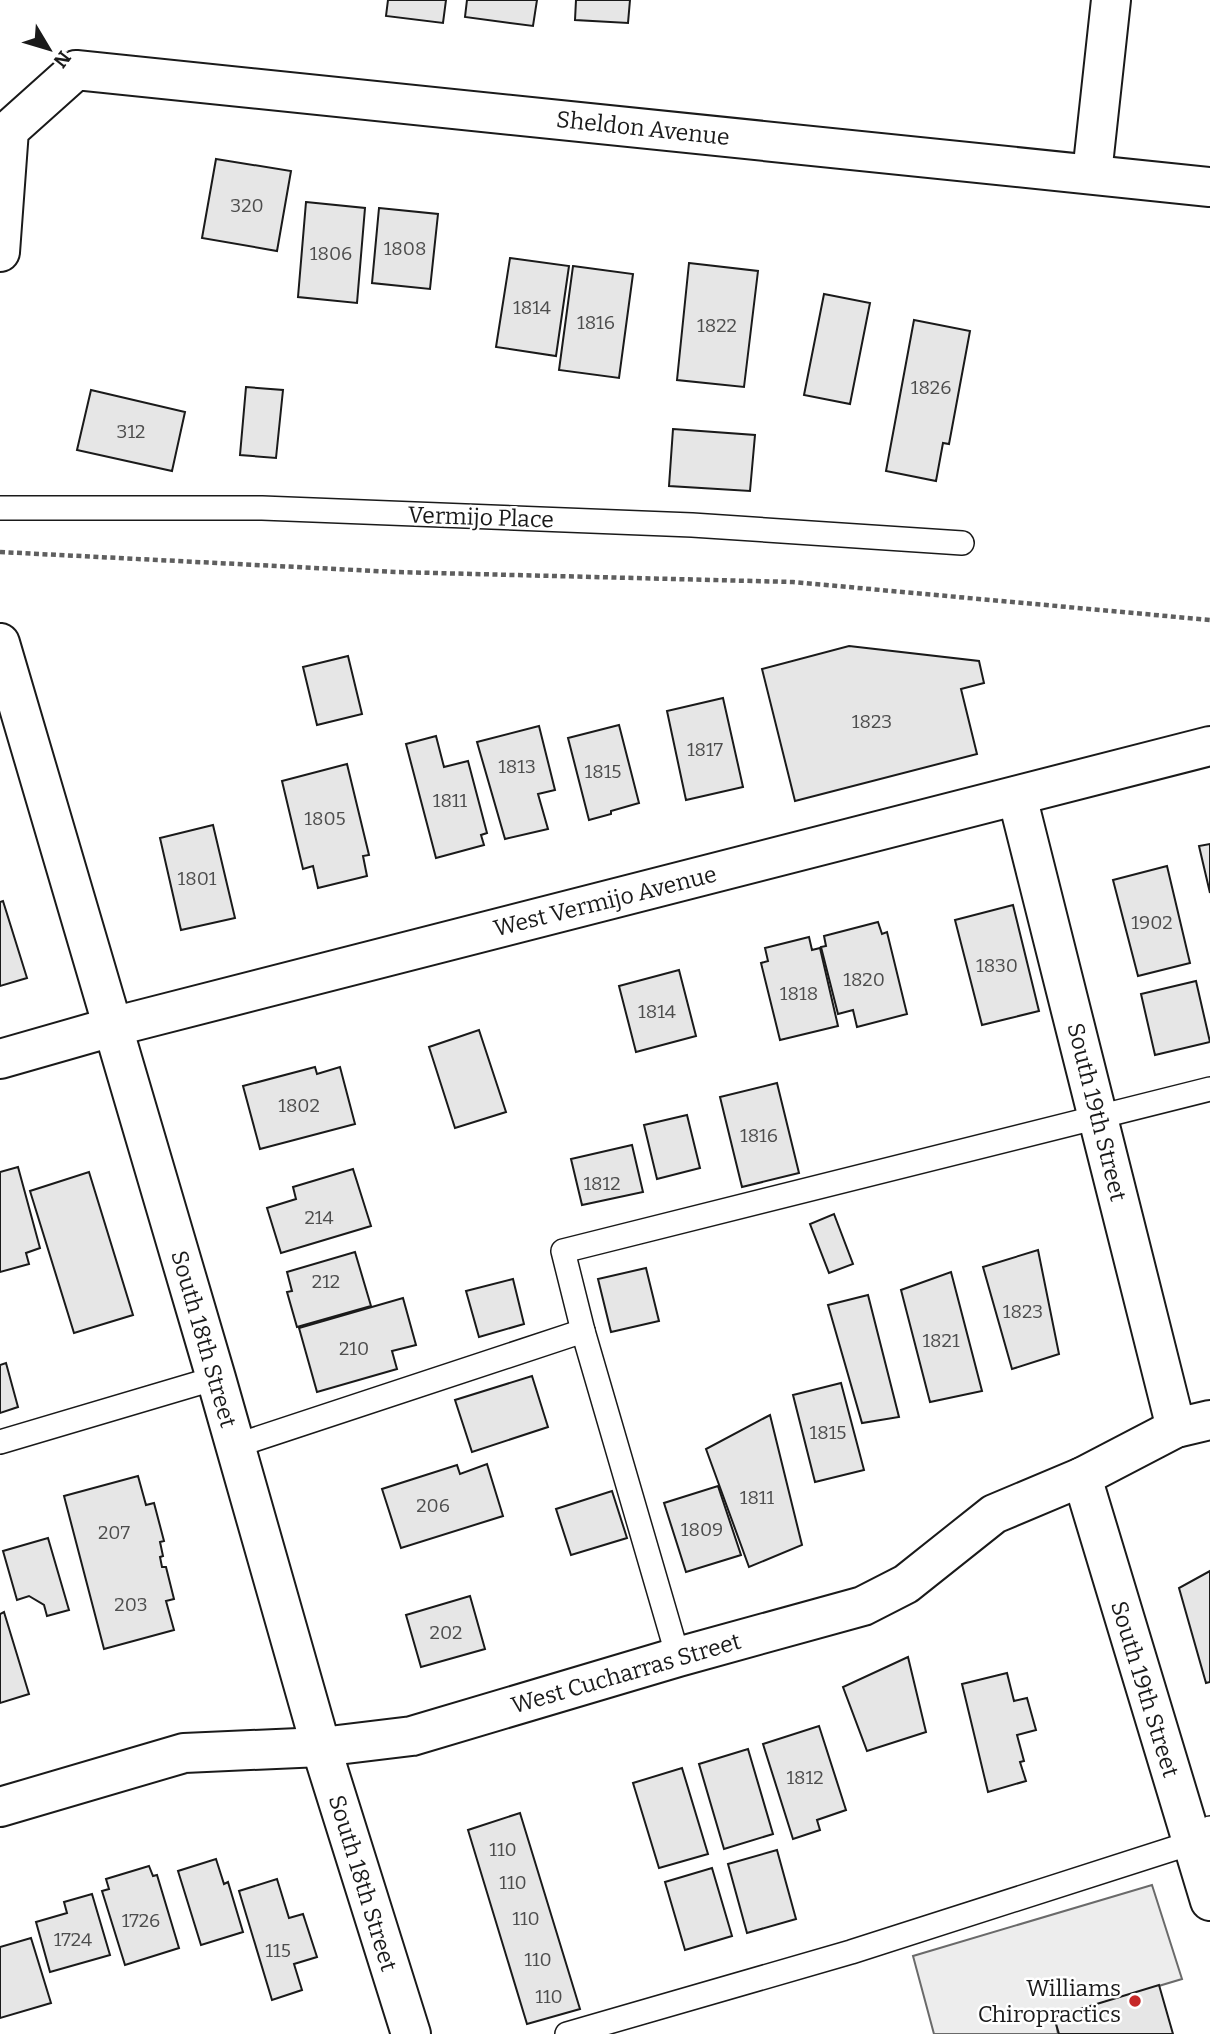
<svg xmlns="http://www.w3.org/2000/svg" width="1210" height="2034" font-family="Bitter,serif">
  <style>
    .parking { fill: #ededed; stroke: #6a6a6a; stroke-width: 2 }
    .building { fill: #e6e6e6; stroke: #1a1a1a; stroke-width: 2 }
    .lines { fill: none; stroke-linecap: round; stroke-linejoin: round }
    .lane-casing { stroke: #1a1a1a; stroke-width: 26 }
    .street-casing { stroke: #1a1a1a; stroke-width: 42 }
    .path { stroke: #5f5f5f; stroke-width: 4.5; stroke-dasharray: 5 3.5; stroke-linecap: butt }
    .lane { stroke: #fff; stroke-width: 23 }
    .street { stroke: #fff; stroke-width: 38 }
    .poi-dot { fill: #c62828; stroke: #fff; stroke-width: 2.5 }
    .labels { text-anchor: middle; stroke-width: 5; stroke-linejoin: round; paint-order: stroke }
    .number-label { font-size: 19px; fill: #4d4d4d }
    .street-label { font-size: 23px; fill: #1a1a1a; stroke: #fff }
    .poi-label { font-size: 23px; fill: #1a1a1a; stroke: #fff; text-anchor: end }
  </style>
  <rect width="100%" height="100%" fill="#fff"/>
  <polygon class="parking" points="1152,1885 1182,1979 1055,2017 1058,2034 934,2034 913,1956"/>
  <g class="building">
    <polygon points="388,0 446,0 443,23 386,16"/>
    <polygon points="467,0 537,0 533,26 465,17"/>
    <polygon points="576,0 630,0 628,23 575,20"/>
    <polygon points="216,159 291,171 277,251 202,238"/>
    <polygon points="306,202 365,208 357,303 298,297"/>
    <polygon points="379,208 438,214 430,289 372,283"/>
    <polygon points="510,258 569,266 556,356 496,347"/>
    <polygon points="689,263 758,271 744,387 677,380"/>
    <polygon points="573,266 633,274 619,378 559,370"/>
    <polygon points="824,294 870,303 850,404 804,395"/>
    <polygon points="914,320 970,331 949,444 943,443 936,481 886,471"/>
    <polygon points="246,387 283,390 276,458 240,455"/>
    <polygon points="91,390 185,412 172,471 77,450"/>
    <polygon points="673,429 755,435 750,491 669,486"/>
    <polygon points="849,646 979,661 984,683 961,689 977,754 795,801 762,669"/>
    <polygon points="348,656 362,714 317,725 303,667"/>
    <polygon points="723,698 743,787 686,800 667,711"/>
    <polygon points="619,725 639,803 611,811 611,814 589,820 568,738"/>
    <polygon points="539,726 555,790 538,794 548,829 505,839 477,742"/>
    <polygon points="436,736 444,767 468,761 487,833 481,835 484,845 436,858 406,744"/>
    <polygon points="347,764 369,855 363,856 367,876 318,888 313,866 303,869 282,781"/>
    <polygon points="213,825 235,918 181,930 160,838"/>
    <polygon points="1210,844 1210,893 1199,846"/>
    <polygon points="1167,866 1190,963 1138,976 1113,880"/>
    <polygon points="3,901 27,978 0,986 0,902"/>
    <polygon points="1013,905 1039,1011 982,1025 955,920"/>
    <polygon points="878,922 882,934 887,932 907,1014 857,1027 853,1010 838,1014 821,947 826,946 824,936"/>
    <polygon points="809,937 812,950 820,948 838,1026 780,1040 761,963 768,961 765,948"/>
    <polygon points="679,970 696,1036 636,1052 619,986"/>
    <polygon points="1196,981 1210,1042 1155,1055 1141,994"/>
    <polygon points="479,1030 506,1112 455,1128 429,1047"/>
    <polygon points="315,1067 317,1074 340,1067 355,1124 260,1149 243,1086"/>
    <polygon points="777,1083 799,1173 742,1187 720,1097"/>
    <polygon points="687,1115 700,1168 657,1179 644,1125"/>
    <polygon points="632,1145 643,1192 582,1205 571,1159"/>
    <polygon points="18,1167 40,1248 26,1253 29,1264 0,1272 0,1172"/>
    <polygon points="353,1169 371,1226 281,1253 267,1208 296,1199 293,1187"/>
    <polygon points="89,1172 133,1315 74,1333 30,1191"/>
    <polygon points="834,1214 853,1264 829,1273 810,1224"/>
    <polygon points="1038,1250 1059,1354 1012,1369 983,1267"/>
    <polygon points="355,1252 371,1306 297,1327 287,1292 292,1291 287,1272"/>
    <polygon points="646,1268 659,1321 611,1332 598,1279"/>
    <polygon points="951,1272 982,1391 930,1402 901,1290"/>
    <polygon points="513,1279 524,1324 479,1337 466,1291"/>
    <polygon points="868,1295 899,1417 862,1423 828,1305"/>
    <polygon points="403,1298 416,1345 392,1351 397,1369 317,1392 299,1328"/>
    <polygon points="6,1363 18,1407 0,1413 0,1365"/>
    <polygon points="532,1376 548,1427 472,1452 455,1400"/>
    <polygon points="841,1383 864,1470 815,1482 793,1395"/>
    <polygon points="770,1415 802,1545 749,1567 706,1449"/>
    <polygon points="487,1464 503,1516 401,1548 382,1489 457,1465 460,1474"/>
    <polygon points="138,1476 146,1505 154,1503 164,1541 160,1542 163,1556 160,1557 162,1567 166,1567 174,1599 166,1601 174,1630 104,1649 64,1496"/>
    <polygon points="718,1486 741,1555 686,1572 664,1503"/>
    <polygon points="612,1491 627,1538 571,1555 556,1509"/>
    <polygon points="48,1538 69,1610 47,1616 44,1605 29,1596 17,1600 3,1551"/>
    <polygon points="1210,1571 1210,1682 1206,1683 1179,1588"/>
    <polygon points="470,1596 485,1649 421,1667 406,1615"/>
    <polygon points="4,1612 29,1694 0,1703 0,1614"/>
    <polygon points="908,1657 926,1732 867,1751 843,1687"/>
    <polygon points="1007,1673 1014,1701 1027,1698 1036,1730 1017,1735 1024,1761 1020,1762 1026,1781 988,1792 962,1684"/>
    <polygon points="819,1726 846,1810 817,1820 820,1830 793,1839 763,1744"/>
    <polygon points="748,1749 773,1834 724,1849 699,1764"/>
    <polygon points="682,1768 708,1854 659,1868 633,1783"/>
    <polygon points="520,1813 580,2009 527,2024 468,1830"/>
    <polygon points="777,1850 796,1919 747,1933 728,1864"/>
    <polygon points="216,1859 224,1884 228,1882 243,1932 201,1945 178,1871"/>
    <polygon points="149,1866 153,1876 157,1875 179,1948 125,1965 102,1891 109,1889 106,1879"/>
    <polygon points="712,1868 732,1936 685,1950 665,1882"/>
    <polygon points="277,1879 289,1918 303,1914 317,1957 294,1964 302,1990 272,2000 239,1891"/>
    <polygon points="92,1894 110,1955 50,1972 36,1922 67,1913 64,1902"/>
    <polygon points="31,1938 51,2003 0,2018 0,1947"/>
    <polygon points="1159,1985 1173,2034 1059,2034 1054,2017"/>
  </g>
  <g class="lines">
    <g class="lane-casing">
      <g id="lane">
        <polyline points="0,508 262,508 692,525 962,543"/>
        <polyline points="0,1442 216,1378"/>
        <polyline points="235,1446 583,1331"/>
        <polyline points="678,1657 583,1331 563,1251 1210,1089"/>
        <polyline points="567,2034 851,1952 1191,1843 1210,1828"/>
      </g>
    </g>
    <g class="street-casing">
      <g id="street">
        <polyline points="1092,174 1111,0"/>
        <polyline points="0,252 9,130 76,70 1210,187"/>
        <polyline points="0,643 216,1378 321,1747 411,2034"/>
        <polyline points="1017,796 1176,1428"/>
        <polyline points="0,1059 112,1027 1210,746"/>
        <polyline points="1082,1477 1210,1901"/>
        <polyline points="0,1807 184,1753 321,1747 412,1736 678,1657 863,1606 906,1584 994,1514 1082,1477 1176,1428 1210,1420"/>
      </g>
    </g>
    <polyline class="path" points="0,552 395,572 793,582 1210,620"/>
    <use href="#lane" class="lane"/>
    <use href="#street" class="street"/>
  </g>
  <circle class="poi-dot" cx="1135" cy="2001" r="7"/>
  <g class="labels">
    <g class="number-label">
      <text x="247" y="212">320</text>
      <text x="405" y="255">1808</text>
      <text x="331" y="260">1806</text>
      <text x="532" y="314">1814</text>
      <text x="596" y="329">1816</text>
      <text x="717" y="332">1822</text>
      <text x="931" y="394">1826</text>
      <text x="131" y="438">312</text>
      <text x="872" y="728">1823</text>
      <text x="705" y="756">1817</text>
      <text x="517" y="773">1813</text>
      <text x="603" y="778">1815</text>
      <text x="450" y="807">1811</text>
      <text x="325" y="825">1805</text>
      <text x="197" y="885">1801</text>
      <text x="1152" y="929">1902</text>
      <text x="997" y="972">1830</text>
      <text x="864" y="986">1820</text>
      <text x="799" y="1000">1818</text>
      <text x="657" y="1018">1814</text>
      <text x="299" y="1112">1802</text>
      <text x="759" y="1142">1816</text>
      <text x="602" y="1190">1812</text>
      <text x="319" y="1224">214</text>
      <text x="326" y="1288">212</text>
      <text x="1023" y="1318">1823</text>
      <text x="941" y="1347">1821</text>
      <text x="354" y="1355">210</text>
      <text x="828" y="1439">1815</text>
      <text x="757" y="1504">1811</text>
      <text x="433" y="1512">206</text>
      <text x="702" y="1536">1809</text>
      <text x="114" y="1539">207</text>
      <text x="131" y="1611">203</text>
      <text x="446" y="1639">202</text>
      <text x="805" y="1784">1812</text>
      <text x="503" y="1856">110</text>
      <text x="513" y="1889">110</text>
      <text x="526" y="1925">110</text>
      <text x="141" y="1927">1726</text>
      <text x="73" y="1946">1724</text>
      <text x="278" y="1957">115</text>
      <text x="538" y="1966">110</text>
      <text x="549" y="2003">110</text>
    </g>
    <g class="street-label">
      <text transform="translate(643 128) rotate(6)" y="8">Sheldon Avenue</text>
      <text transform="translate(481 517) rotate(2)" y="8">Vermijo Place</text>
      <text transform="translate(605 901) rotate(-14)" y="8">West Vermijo Avenue</text>
      <text transform="translate(1097 1112) rotate(76)" y="8">South 19th Street</text>
      <text transform="translate(204 1339) rotate(74)" y="8">South 18th Street</text>
      <text transform="translate(626 1673) rotate(-16)" y="8">West Cucharras Street</text>
      <text transform="translate(1145 1689) rotate(73)" y="8">South 19th Street</text>
      <text transform="translate(363 1883) rotate(73)" y="8">South 18th Street</text>
    </g>
    <g class="poi-label">
      <text x="1121" y="1996">Williams<tspan x="1121" dy="26">Chiropractics</tspan></text>
    </g>
  </g>
  <g transform="translate(49 49) rotate(128)" stroke="#ffffff" stroke-width="5" paint-order="stroke">
  <path d="M0-5L12 26L0 18L-12 26Z" fill="#1a1a1a"/>
  <text y="-10" font-size="19" font-weight="bold" text-anchor="middle" fill="#1a1a1a">N</text>
  </g>
</svg>
